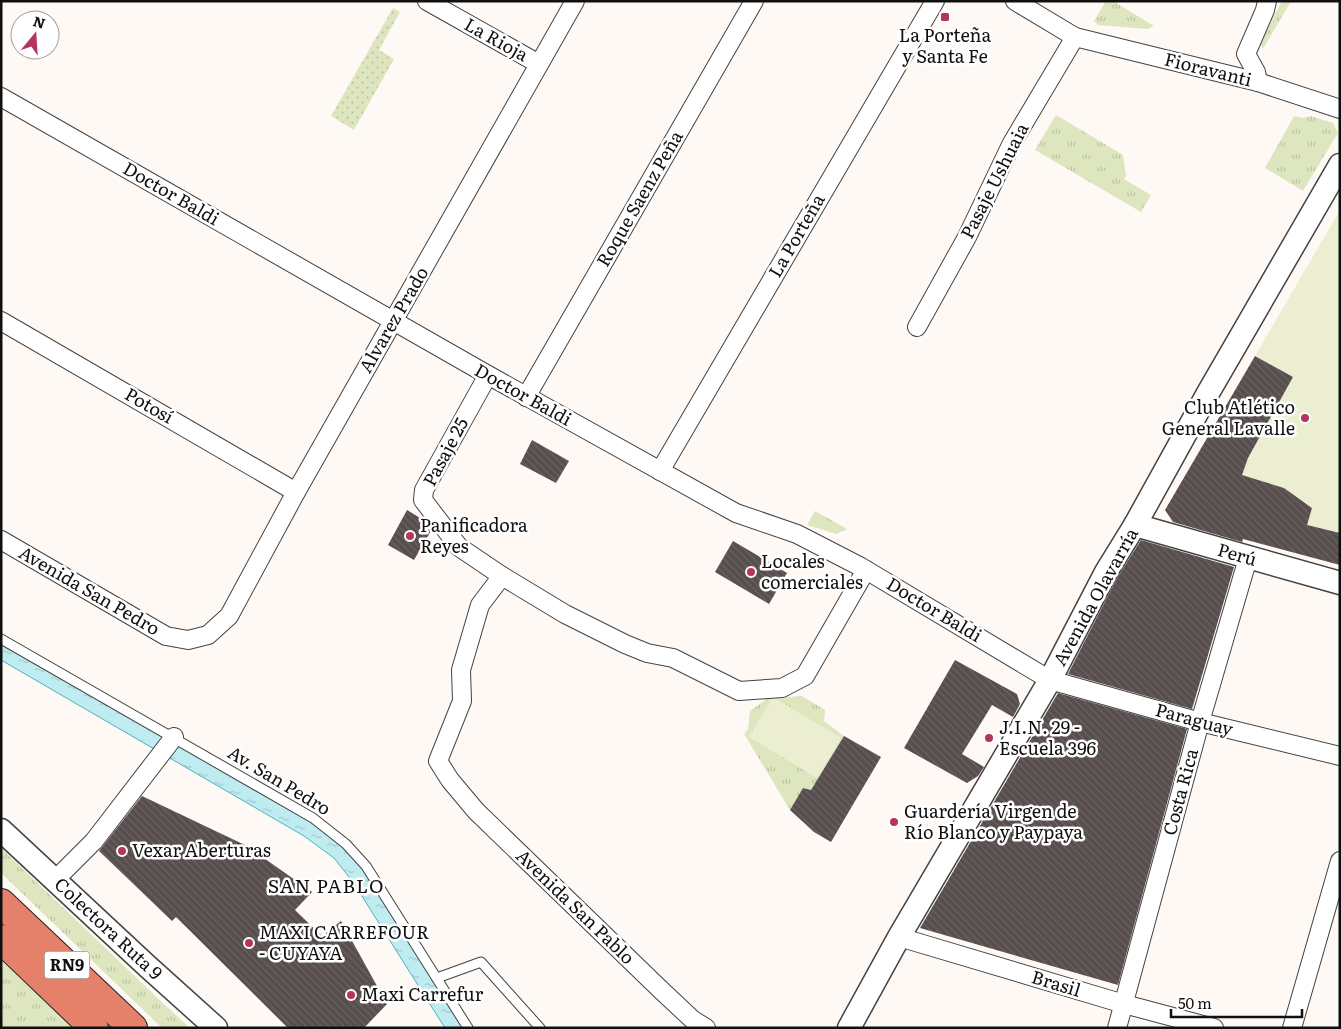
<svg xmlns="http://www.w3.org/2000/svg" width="1341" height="1029" font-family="Literata,serif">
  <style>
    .grass { fill: url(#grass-tufts) }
    .garden { fill: url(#garden-dots) }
    .pitch { fill: #eceed1 }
    .water { fill: url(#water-ripples); stroke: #4cb2c0 }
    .building { fill: url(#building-back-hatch) }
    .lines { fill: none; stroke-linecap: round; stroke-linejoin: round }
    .service-casing { stroke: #434343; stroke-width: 11 }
    .minor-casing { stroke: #434343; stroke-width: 20 }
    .tertiary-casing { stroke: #434343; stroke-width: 25 }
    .motorway-casing { stroke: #212121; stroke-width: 30 }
    .service { stroke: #fff; stroke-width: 9 }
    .minor { stroke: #fff; stroke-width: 18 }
    .tertiary { stroke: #fff; stroke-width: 22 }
    .motorway { stroke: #e5806b; stroke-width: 28 }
    .poi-dot { fill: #b2365f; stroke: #fff; stroke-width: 2 }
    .labels { text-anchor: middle; stroke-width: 5; stroke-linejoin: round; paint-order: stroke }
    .shield { fill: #fff; stroke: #585858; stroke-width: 1 }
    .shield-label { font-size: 16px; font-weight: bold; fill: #101010 }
    .poi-label { font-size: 18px; fill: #101010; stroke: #fff; text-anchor: start }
    .street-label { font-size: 18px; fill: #101010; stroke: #fff }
    .neighbourhood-label { font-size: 19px; letter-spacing: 1px; fill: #101010; stroke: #fff }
  </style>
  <defs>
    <pattern id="grass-tufts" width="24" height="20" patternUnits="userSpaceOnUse" patternTransform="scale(1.25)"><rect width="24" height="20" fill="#dee6c0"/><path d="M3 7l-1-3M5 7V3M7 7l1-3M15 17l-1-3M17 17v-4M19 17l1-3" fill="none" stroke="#bdc4a4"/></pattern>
    <pattern id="garden-dots" width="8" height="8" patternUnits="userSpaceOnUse" patternTransform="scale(1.25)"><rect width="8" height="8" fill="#dee6c0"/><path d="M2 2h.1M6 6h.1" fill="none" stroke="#bdc4a4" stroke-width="1.8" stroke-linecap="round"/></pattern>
    <pattern id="water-ripples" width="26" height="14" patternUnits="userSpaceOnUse" patternTransform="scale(1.25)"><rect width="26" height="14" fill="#beecf0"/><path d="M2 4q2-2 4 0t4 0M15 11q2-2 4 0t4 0" fill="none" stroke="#a2c9cd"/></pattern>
    <pattern id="building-back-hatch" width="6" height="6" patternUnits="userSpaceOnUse" patternTransform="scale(1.25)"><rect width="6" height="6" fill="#574e4d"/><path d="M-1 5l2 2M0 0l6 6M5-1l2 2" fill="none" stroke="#6a6362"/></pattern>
  </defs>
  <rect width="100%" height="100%" fill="#fef9f4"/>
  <g class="grass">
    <polygon points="1106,1 1113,1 1154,26 1148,29 1098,25 1094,21"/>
    <polygon points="1282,1 1291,1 1263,49 1260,43"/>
    <polygon points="1056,115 1123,155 1126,176 1124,179 1151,195 1141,212 1035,150"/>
    <polygon points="1294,116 1303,118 1311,116 1333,123 1338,133 1303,191 1265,168"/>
    <polygon points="815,511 847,529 836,534 807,525"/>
    <polygon points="773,694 790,697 802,696 825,710 824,721 844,736 811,790 803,788 790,810 744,734 748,729 750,711"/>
    <polygon points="1,848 166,1006 190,1028 162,1028 1,873"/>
    <polygon points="1,953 80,1028 1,1028"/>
  </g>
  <polygon class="garden" points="393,8 400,12 379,50 394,59 354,130 331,116"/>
  <g class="pitch">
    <polygon points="1340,210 1340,565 1300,554 1311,507 1284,488 1242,475 1248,458 1293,377 1255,356"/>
    <polygon points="773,697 841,738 817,778 749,737"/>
  </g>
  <polygon class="water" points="1,641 312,823 345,846 365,872 463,1028 445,1028 353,882 334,858 304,836 1,660"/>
  <g class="building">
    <polygon points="1255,356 1293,377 1248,458 1242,475 1284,488 1312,508 1307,525 1340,533 1340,565 1243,539 1242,542 1173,522 1165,510"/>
    <polygon points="532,440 569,461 556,483 520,464"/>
    <polygon points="407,510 428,523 432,529 414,560 388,545"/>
    <polygon points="1141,540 1234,567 1192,709 1068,674 1117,578"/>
    <polygon points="733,541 787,573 769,604 715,572"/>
    <polygon points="955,660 1017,694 1020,704 1013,717 992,705 962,754 984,767 978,776 967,783 904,748"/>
    <polygon points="1058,693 1187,729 1118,985 920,928"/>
    <polygon points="844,736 881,757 831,842 814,832 790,810 803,788 811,790"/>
    <polygon points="142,796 247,846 312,892 295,910 322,936 341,921 387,1004 364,1028 288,1028 176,917 172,921 99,851"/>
  </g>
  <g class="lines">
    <g class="service-casing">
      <g id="service">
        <polyline points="1,639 313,818 346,844 366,866 468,1028"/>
        <polyline points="437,978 481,962 540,1028"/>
      </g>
    </g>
    <g class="minor-casing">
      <g id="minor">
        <polyline points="427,1 539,64"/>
        <polyline points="1015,1 1075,37 1258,82 1340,109"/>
        <polyline points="1258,82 1256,72 1246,54 1265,10 1267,1"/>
        <polyline points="1,97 488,375 736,513 797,534 861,567 1050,680 1200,722 1340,756"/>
        <polyline points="1,321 296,492"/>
        <polyline points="917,327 967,237 1012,143 1075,37"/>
        <polyline points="488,375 424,490 423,500 459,547 502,576 480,605 461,670 462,701 438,761 450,780 476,811 661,990 693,1020 706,1028"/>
        <polyline points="526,397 754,1"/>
        <polyline points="660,471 935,1"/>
        <polyline points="1,540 166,636 188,640 208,635 229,616 296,492 575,1"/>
        <polyline points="502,576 565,614 625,644 647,653 673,658 739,691 782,688 805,676 866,570"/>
        <polyline points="55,880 94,841 174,737"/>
        <polyline points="899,937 1124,1004 1214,1028"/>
        <polyline points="1117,1028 1200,722 1248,558"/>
        <polyline points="1292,1028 1340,861"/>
      </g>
    </g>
    <g class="tertiary-casing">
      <g id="tertiary">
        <polyline points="1135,525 1340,583"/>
        <polyline points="1,830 146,965 216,1028"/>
        <polyline points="849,1028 899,937 1050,680 1106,572 1135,525 1208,393 1340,165"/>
      </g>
    </g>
    <g class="motorway-casing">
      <g id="motorway">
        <polyline points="1,903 133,1028"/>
        <polyline points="1,939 94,1028"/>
      </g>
    </g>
    <use href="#service" class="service"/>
    <use href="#minor" class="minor"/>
    <use href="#tertiary" class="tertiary"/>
    <use href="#motorway" class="motorway"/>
  </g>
  <g class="poi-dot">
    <rect x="940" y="12" width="10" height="10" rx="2.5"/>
    <circle cx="1305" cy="418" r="5"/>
    <circle cx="410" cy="536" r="5"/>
    <circle cx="751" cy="572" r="5"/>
    <circle cx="989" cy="738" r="5"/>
    <circle cx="894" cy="822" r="5"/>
    <circle cx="122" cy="851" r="5"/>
    <circle cx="249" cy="943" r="5"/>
    <circle cx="351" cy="995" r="5"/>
  </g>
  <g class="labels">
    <rect class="shield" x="44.5" y="951.5" width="45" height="27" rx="4"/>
    <g class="shield-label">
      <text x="67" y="971">RN9</text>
    </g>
    <g class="poi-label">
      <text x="945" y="42" text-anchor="middle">La Porteña<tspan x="945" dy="21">y Santa Fe</tspan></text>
      <text x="1295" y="414" text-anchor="end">Club Atlético<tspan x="1295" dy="21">General Lavalle</tspan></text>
      <text x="420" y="532">Panificadora<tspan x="420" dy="21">Reyes</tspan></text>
      <text x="761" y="568">Locales<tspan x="761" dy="21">comerciales</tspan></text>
      <text x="999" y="734">J.I.N. 29 -<tspan x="999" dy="21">Escuela 396</tspan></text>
      <text x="904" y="818">Guardería Virgen de<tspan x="904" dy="21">Río Blanco y Paypaya</tspan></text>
      <text x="132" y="857">Vexar Aberturas</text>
      <text x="259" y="939">MAXI CARREFOUR<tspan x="259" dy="21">- CUYAYA</tspan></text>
      <text x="361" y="1001">Maxi Carrefur</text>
    </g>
    <g class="street-label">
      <text transform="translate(496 40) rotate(29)" y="6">La Rioja</text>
      <text transform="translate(1208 70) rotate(14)" y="6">Fioravanti</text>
      <text transform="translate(995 181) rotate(-63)" y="6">Pasaje Ushuaia</text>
      <text transform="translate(171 194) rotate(30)" y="6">Doctor Baldi</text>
      <text transform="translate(640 199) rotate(-60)" y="6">Roque Saenz Peña</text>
      <text transform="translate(797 236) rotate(-60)" y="6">La Porteña</text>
      <text transform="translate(394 320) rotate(-60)" y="6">Alvarez Prado</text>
      <text transform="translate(523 395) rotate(29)" y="6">Doctor Baldi</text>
      <text transform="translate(149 406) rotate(30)" y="6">Potosí</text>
      <text transform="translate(446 452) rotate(-62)" y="6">Pasaje 25</text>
      <text transform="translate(1237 555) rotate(16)" y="6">Perú</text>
      <text transform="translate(89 591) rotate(30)" y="6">Avenida San Pedro</text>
      <text transform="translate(1096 597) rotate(-61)" y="6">Avenida Olavarría</text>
      <text transform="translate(934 610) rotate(31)" y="6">Doctor Baldi</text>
      <text transform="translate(1194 720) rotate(15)" y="6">Paraguay</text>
      <text transform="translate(279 781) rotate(31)" y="6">Av. San Pedro</text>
      <text transform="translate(1181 792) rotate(-75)" y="6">Costa Rica</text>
      <text transform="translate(575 907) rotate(44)" y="6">Avenida San Pablo</text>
      <text transform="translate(108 929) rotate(43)" y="6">Colectora Ruta 9</text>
      <text transform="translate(1056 984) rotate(17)" y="6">Brasil</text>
    </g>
    <g class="neighbourhood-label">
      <text x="326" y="893">SAN PABLO</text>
    </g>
  </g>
  <rect width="1341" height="1029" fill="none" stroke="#101010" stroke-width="5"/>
  <g transform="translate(35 35) rotate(18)"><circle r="24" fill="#ffffff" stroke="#9f9f9f"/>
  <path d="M0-4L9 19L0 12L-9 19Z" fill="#b2365f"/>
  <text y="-8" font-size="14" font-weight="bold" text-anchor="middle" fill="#101010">N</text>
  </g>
  <path d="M1171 1009v8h131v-8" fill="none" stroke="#101010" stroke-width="2.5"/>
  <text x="1178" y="1009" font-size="15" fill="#101010" stroke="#ffffff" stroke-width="4" paint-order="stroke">50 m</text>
</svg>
